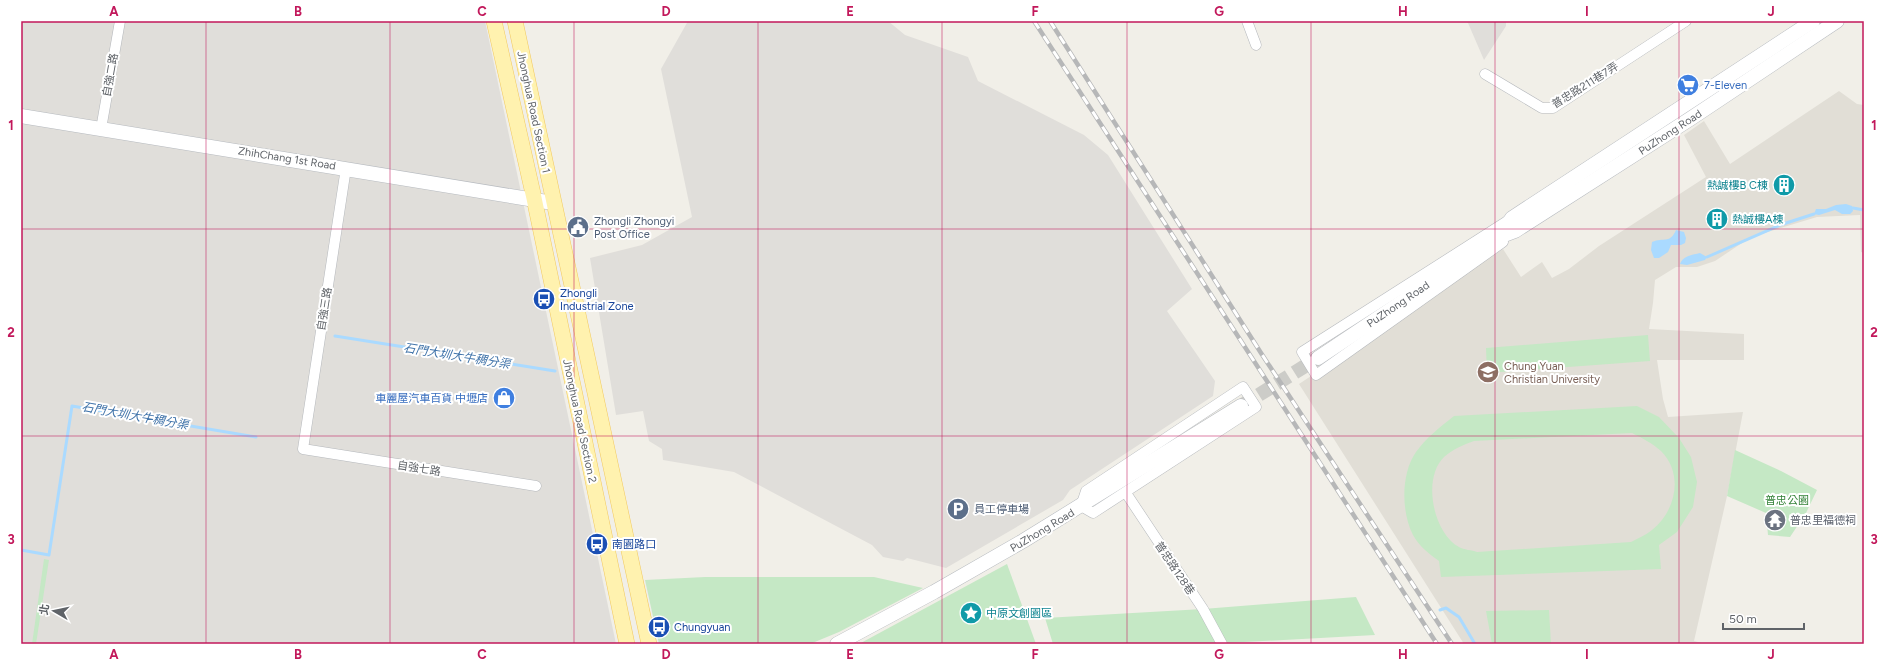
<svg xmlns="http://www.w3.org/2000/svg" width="1885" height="665" font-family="Figtree,'Noto Sans TC',sans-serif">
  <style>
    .industrial { fill: #e0deda }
    .education { fill: #e1ded6 }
    .green { fill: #c5e8c5; fill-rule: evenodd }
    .water { fill: #aadaff }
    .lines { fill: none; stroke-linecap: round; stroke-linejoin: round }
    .stream { stroke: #aadaff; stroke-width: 3 }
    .secondary-tunnel { stroke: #ccccc8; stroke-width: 14; stroke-dasharray: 14 7; stroke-linecap: butt }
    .street-casing { stroke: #b5b8bc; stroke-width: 11 }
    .secondary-casing { stroke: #b6babf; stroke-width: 15 }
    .primary-casing { stroke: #f2c960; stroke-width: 16 }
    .street { stroke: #fff; stroke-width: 10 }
    .secondary { stroke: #fff; stroke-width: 14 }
    .primary { stroke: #fff2af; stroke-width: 15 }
    .rail-casing { stroke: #b6b7b8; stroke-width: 4.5 }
    .rail { stroke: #fff; stroke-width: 3; stroke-dasharray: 9; stroke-linecap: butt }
    .grid { fill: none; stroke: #c2185b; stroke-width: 1; stroke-opacity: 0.55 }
    .labels { text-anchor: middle; stroke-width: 4; stroke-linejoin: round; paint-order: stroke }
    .street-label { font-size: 11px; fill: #5f6368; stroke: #fff }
    .shop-label { font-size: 11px; fill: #366cbe; stroke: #fff; text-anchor: start }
    .culture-label { font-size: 11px; fill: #0d838f; stroke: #fff; text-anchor: start }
    .service-label { font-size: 11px; fill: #4e5e75; stroke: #fff; text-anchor: start }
    .transit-label { font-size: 11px; fill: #164399; stroke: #fff; text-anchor: start }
    .education-label { font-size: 11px; fill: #785e54; stroke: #fff; text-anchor: start }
    .park-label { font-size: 11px; fill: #348238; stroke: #fff }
    .worship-label { font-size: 11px; fill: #5b616d; stroke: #fff; text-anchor: start }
    .water-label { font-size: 12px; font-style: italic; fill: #4174aa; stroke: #fff }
    .neatline { fill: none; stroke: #c2185b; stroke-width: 1.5 }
    .grid-label { font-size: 13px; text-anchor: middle; font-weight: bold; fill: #c2185b }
  </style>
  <rect width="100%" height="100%" fill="#f1efe8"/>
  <g class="industrial">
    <polygon points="21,21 485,21 616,644 21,644"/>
    <polygon points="688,21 888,21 905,35 968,57 978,81 1084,135 1108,155 1192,289 1167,311 1215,381 1213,396 1070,490 1063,500 946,568 907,558 903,561 883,557 872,545 734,472 663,460 662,449 649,441 643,411 616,415 590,258 642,245 692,217 661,69"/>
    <polygon points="1466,21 1506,21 1506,26 1484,60 1468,23"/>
  </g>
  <polygon class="education" points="1839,91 1857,104 1864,105 1864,253 1861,252 1860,215 1817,217 1751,237 1715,261 1697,267 1676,267 1655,280 1653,303 1649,329 1744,334 1744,360 1657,360 1663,399 1668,417 1743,412 1727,496 1694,641 1706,644 1464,644 1299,384 1503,249 1521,277 1542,262 1552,278 1569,269 1599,246 1706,177 1684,135 1704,121 1730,164"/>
  <g class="green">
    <polygon points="1648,335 1650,361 1487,373 1486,348"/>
    <path d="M1637,406L1659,417L1679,438L1691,457L1697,482L1693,507L1677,532L1659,545L1661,569L1441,577L1439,561C1429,554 1419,546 1413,535C1401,512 1401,473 1416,452C1426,438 1440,427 1454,416ZM1632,433C1642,438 1652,443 1661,451C1684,474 1676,511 1652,530C1646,535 1638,538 1631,542L1477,552C1472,550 1464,550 1459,547C1433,533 1422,478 1444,457C1453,449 1463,445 1474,441Z"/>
    <polygon points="1735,450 1781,471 1817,490 1806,513 1790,537 1768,535 1766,513 1727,496"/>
    <polygon points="44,559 49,560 48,566 36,644 32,644"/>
    <polygon points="1007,564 1036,644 859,644"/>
    <polygon points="705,577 874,577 923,588 839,632 810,644 659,644 645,580"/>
    <polygon points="1356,597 1375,635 1207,644 1053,644 1045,618 1203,609"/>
    <polygon points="1549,610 1551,644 1492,644 1486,611"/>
  </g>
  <g class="water">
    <polygon points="1846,204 1852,206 1853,211 1850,214 1842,214 1835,210 1819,215 1814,214 1816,209 1826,209 1836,205"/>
    <path d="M1676,230L1684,232L1686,238L1685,243L1681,245H1671L1668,252L1659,258H1654L1651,250L1652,242C1664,237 1670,244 1676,230Z"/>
    <path d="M1700,253L1707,257L1705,260L1687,265L1680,264C1683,256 1692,255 1700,253Z"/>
  </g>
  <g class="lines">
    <g class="stream">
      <polyline points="1853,208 1864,210"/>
      <polyline points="1707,257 1780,225 1814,214"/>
      <polyline points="335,336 555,371"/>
      <polyline points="21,550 49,555 72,406 256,437"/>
      <polyline points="1440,610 1446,608 1459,617 1475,644"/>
    </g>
    <polyline class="secondary-tunnel" points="1241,406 1318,358"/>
    <g class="street-casing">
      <g id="street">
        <polyline points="1247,21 1256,45"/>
        <polyline points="1485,74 1542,108 1553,108 1686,21"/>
        <polyline points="101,129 120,21"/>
        <polyline points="346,168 303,449 536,486"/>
        <polyline points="1503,242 1316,375 1302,352 1509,220"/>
        <polygon points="1243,387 1256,407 1093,513 1081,506 1086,491"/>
        <polyline points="1126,493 1203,609 1222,644"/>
      </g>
    </g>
    <g class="secondary-casing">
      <g id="secondary">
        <polyline points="21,116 553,203"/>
        <polyline points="1499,237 1512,218 1813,21"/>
        <polyline points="1318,358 1499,237 1515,231 1690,119 1837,21"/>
        <polyline points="837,644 934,592 1023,541 1241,406"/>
      </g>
    </g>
    <g class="primary-casing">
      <g id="primary">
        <polyline points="494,21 534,198 627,644"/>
        <polyline points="515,21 649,644"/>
      </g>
    </g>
    <use href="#street" class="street"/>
    <use href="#secondary" class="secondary"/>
    <use href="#primary" class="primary"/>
    <g class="rail-casing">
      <g id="rail">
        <polyline points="1034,21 1437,644"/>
        <polyline points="1050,21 1261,353 1452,644"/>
      </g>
    </g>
    <use href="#rail" class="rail"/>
  </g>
  <path class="grid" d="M206,21V644M390,21V644M574,21V644M758,21V644M942,21V644M1127,21V644M1311,21V644M1495,21V644M1679,21V644M21,229H1864M21,436H1864"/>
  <defs>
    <g id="supermarket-disc" transform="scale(1.15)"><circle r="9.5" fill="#3f7fe0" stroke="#fff"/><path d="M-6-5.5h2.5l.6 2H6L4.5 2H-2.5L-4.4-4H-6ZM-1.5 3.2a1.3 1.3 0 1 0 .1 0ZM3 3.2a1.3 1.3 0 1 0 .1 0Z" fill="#fff"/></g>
    <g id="building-disc" transform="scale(1.15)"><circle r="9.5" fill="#0f9aa8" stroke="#fff"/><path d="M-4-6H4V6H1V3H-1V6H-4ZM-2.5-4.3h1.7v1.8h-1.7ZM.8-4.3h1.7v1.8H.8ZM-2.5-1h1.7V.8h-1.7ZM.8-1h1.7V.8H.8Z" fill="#fff"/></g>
    <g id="civic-disc" transform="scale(1.15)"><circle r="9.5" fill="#5c6f8a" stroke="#fff"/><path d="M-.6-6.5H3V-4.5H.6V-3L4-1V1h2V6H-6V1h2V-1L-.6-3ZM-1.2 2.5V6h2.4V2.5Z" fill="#fff"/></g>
    <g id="bus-disc" transform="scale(1.15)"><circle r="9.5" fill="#1a4fb4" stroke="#fff"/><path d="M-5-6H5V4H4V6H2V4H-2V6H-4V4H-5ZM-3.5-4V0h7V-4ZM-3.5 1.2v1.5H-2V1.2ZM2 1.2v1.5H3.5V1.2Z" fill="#fff"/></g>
    <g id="university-disc" transform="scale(1.15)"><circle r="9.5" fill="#8d6e63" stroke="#fff"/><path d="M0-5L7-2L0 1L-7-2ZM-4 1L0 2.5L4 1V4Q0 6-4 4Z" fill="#fff"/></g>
    <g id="shop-disc" transform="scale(1.15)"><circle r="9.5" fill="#3f7fe0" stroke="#fff"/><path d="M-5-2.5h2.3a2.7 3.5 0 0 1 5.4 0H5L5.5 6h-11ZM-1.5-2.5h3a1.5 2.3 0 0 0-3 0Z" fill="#fff"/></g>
    <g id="parking-disc" transform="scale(1.15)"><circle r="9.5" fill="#5c6f8a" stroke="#fff"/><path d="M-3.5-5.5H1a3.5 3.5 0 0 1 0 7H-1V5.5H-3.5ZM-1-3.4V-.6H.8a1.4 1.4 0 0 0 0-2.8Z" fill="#fff"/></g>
    <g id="temple-disc" transform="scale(1.15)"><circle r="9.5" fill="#6b7280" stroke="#fff"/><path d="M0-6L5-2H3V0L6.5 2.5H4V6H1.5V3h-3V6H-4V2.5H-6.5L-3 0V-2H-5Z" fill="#fff"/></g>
    <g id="sight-disc" transform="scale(1.15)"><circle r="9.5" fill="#0f9aa8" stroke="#fff"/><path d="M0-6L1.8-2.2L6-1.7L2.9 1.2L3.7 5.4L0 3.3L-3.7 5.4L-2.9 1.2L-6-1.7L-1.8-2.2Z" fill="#fff"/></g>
  </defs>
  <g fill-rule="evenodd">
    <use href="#supermarket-disc" x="1688" y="85"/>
    <use href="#building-disc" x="1784" y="185"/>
    <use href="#building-disc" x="1717" y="219"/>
    <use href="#civic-disc" x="578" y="227"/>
    <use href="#bus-disc" x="544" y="299"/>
    <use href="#university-disc" x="1488" y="372"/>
    <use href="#shop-disc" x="504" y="398"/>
    <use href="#parking-disc" x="958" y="509"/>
    <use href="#temple-disc" x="1775" y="520"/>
    <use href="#bus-disc" x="597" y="544"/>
    <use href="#sight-disc" x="971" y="613"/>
    <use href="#bus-disc" x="659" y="627"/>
  </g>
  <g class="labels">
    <g class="street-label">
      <text transform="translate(110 75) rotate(-80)" y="4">自強二路</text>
      <text transform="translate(1585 85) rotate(-32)" y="4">普忠路211巷7弄</text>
      <text transform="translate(534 112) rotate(78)" y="4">Jhonghua Road Section 1</text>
      <text transform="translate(1670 132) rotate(-33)" y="4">PuZhong Road</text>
      <text transform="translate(287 158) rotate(9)" y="4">ZhihChang 1st Road</text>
      <text transform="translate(1398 304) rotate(-34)" y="4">PuZhong Road</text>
      <text transform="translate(324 309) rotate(-81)" y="4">自強三路</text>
      <text transform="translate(580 421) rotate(78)" y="4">Jhonghua Road Section 2</text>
      <text transform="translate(419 468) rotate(9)" y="4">自強七路</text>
      <text transform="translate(1042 530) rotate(-31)" y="4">PuZhong Road</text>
      <text transform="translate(1175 568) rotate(56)" y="4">普忠路128巷</text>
    </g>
    <g class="shop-label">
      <text x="1704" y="89">7-Eleven</text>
      <text x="488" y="402" text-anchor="end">車麗屋汽車百貨 中壢店</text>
    </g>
    <g class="culture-label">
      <text x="1768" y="189" text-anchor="end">熱誠樓B C棟</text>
      <text x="1732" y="223">熱誠樓A棟</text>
      <text x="986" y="617">中原文創園區</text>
    </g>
    <g class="service-label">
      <text x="594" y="225">Zhongli Zhongyi<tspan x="594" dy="13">Post Office</tspan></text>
      <text x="974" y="513">員工停車場</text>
    </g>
    <g class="transit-label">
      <text x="560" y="297">Zhongli<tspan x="560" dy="13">Industrial Zone</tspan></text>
      <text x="612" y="548">南園路口</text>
      <text x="674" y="631">Chungyuan</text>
    </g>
    <g class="education-label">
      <text x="1504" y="370">Chung Yuan<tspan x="1504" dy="13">Christian University</tspan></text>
    </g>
    <g class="park-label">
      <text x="1787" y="504">普忠公園</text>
    </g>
    <g class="worship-label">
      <text x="1790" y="524">普忠里福德祠</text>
    </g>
    <g class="water-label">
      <text transform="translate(457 356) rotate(9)" y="4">石門大圳大牛稠分渠</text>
      <text transform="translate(135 416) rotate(10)" y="4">石門大圳大牛稠分渠</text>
    </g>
  </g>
  <rect width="1885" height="665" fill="none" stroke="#ffffff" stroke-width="44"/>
  <g transform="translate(54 611) rotate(279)" stroke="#ffffff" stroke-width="3" paint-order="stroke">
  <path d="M0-3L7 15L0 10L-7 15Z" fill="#5f6368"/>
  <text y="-6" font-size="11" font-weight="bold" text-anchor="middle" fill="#5f6368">北</text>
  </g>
  <path d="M1723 623v6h81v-6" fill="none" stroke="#5f6368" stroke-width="2"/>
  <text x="1729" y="623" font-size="12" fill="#5f6368" stroke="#ffffff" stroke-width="3" paint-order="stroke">50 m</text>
  <rect x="22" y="22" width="1841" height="621" class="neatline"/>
  <g class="grid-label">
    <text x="114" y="16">A</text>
    <text x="298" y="16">B</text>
    <text x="482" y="16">C</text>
    <text x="666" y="16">D</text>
    <text x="850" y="16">E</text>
    <text x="1035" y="16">F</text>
    <text x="1219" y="16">G</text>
    <text x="1403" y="16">H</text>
    <text x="1587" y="16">I</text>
    <text x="1771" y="16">J</text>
    <text x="11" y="130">1</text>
    <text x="1874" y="130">1</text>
    <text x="11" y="337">2</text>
    <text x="1874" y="337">2</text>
    <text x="11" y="544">3</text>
    <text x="1874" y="544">3</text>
    <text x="114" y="659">A</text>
    <text x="298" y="659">B</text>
    <text x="482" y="659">C</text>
    <text x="666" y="659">D</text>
    <text x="850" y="659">E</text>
    <text x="1035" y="659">F</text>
    <text x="1219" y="659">G</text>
    <text x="1403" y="659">H</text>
    <text x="1587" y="659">I</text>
    <text x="1771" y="659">J</text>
  </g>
</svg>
